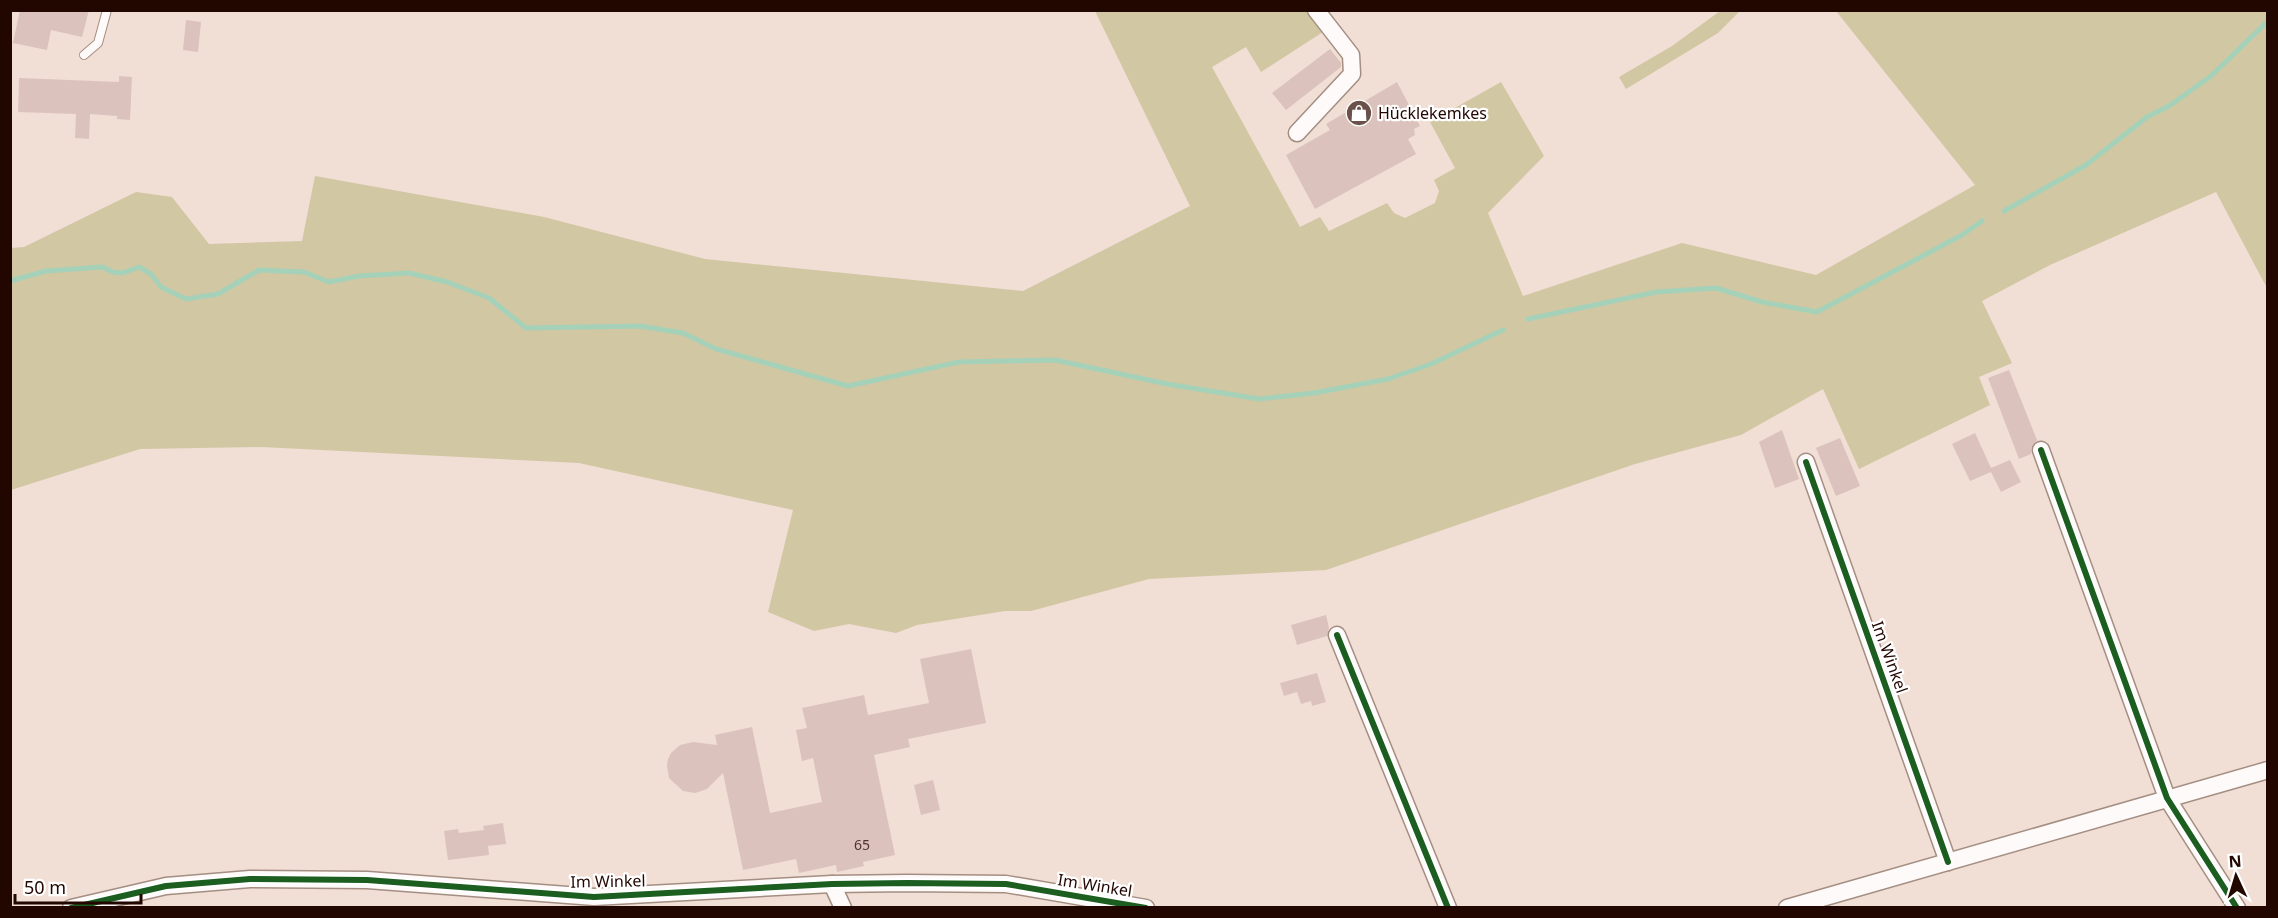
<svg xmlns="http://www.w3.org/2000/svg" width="2278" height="918" font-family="'Noto Sans',sans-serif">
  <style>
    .green { fill: #d1c7a3 }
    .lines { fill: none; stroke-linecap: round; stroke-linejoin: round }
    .stream { stroke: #a6d1b9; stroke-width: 5 }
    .building { fill: #dcc2bd }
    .service-casing { stroke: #a48e82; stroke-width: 10 }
    .minor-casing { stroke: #a48e82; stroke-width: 19 }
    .service { stroke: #fdfaf9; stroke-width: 8 }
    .minor { stroke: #fdfaf9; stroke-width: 16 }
    .cycleway-casing { stroke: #fff; stroke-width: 10 }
    .cycleway { stroke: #1b5e20; stroke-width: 6 }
    .labels { text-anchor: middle; stroke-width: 4.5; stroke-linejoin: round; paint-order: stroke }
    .number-label { font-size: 14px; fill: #50352f }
    .poi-label { font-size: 16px; fill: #220600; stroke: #fff; text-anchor: start }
    .street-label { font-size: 16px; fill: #220600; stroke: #fff }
  </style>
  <rect width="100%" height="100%" fill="#f1ded5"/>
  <g class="green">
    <polygon points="1310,10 1326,30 1261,72 1246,47 1212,67 1300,227 1320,217 1329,231 1387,203 1394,213 1405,218 1435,203 1439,191 1434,180 1455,168 1430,122 1501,82 1544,156 1488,213 1523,296 1682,243 1816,275 1975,185 1836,11 2267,11 2267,288 2216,192 2050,265 1982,301 2012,363 1979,377 1990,405 1859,469 1823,389 1741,435 1635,464 1326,570 1149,579 1031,611 1005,611 917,625 896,633 849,624 814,631 768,612 793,510 579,463 262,447 140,449 11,490 11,248 24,247 136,192 172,197 209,244 302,241 315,176 544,217 705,259 1023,291 1190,206 1095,11"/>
    <polygon points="1720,11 1740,11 1718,33 1626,89 1619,77 1672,46"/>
  </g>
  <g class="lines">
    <g class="stream">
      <polyline points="2004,211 2086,165 2147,117 2169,106 2211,76 2268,21"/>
      <polyline points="10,281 46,271 102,267 113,272 123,273 139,267 151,274 161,287 186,299 218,294 259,270 304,272 329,282 359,276 409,273 447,282 489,298 526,328 640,326 683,333 716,349 848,386 959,362 1055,360 1167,384 1259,399 1314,393 1388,379 1431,364 1503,330"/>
      <polyline points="1528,319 1656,292 1716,288 1762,302 1817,312 1962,235 1982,221"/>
    </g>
  </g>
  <g class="building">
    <polygon points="20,10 89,10 82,37 51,30 47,50 13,43"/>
    <polygon points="186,20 201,22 198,52 183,50"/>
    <polygon points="1330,49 1341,63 1341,67 1286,110 1272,93"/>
    <polygon points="119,76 132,77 130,120 117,119 117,116 90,114 89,139 75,138 76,114 18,112 19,78 119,82"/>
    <polygon points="1397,82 1420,126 1414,129 1415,135 1408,139 1416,154 1315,209 1286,155 1330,130 1326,124"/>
    <polygon points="2009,370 2037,440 2031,448 2031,454 2019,459 1988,378"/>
    <polygon points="1782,430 1799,479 1775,488 1759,442"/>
    <polygon points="1975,433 1991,468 2010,460 2021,482 2001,492 1991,472 1970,481 1952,444"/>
    <polygon points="1840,438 1860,486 1836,496 1816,448"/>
    <polygon points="1326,615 1329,628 1327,636 1297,645 1291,625"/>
    <polygon points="971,649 986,723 908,739 910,747 874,755 895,855 863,862 864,866 837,872 836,865 799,873 796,859 743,870 723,773 707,789 695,793 683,791 669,778 667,766 668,759 671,753 680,745 693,742 717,745 715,735 752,727 770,813 822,802 813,758 802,761 796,730 807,728 802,708 864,695 868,715 929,703 920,659"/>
    <polygon points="1317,673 1326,702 1312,706 1311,701 1301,704 1297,692 1284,696 1280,683"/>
    <polygon points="933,780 940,810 921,815 914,785"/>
    <polygon points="503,823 506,844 488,846 489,855 448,860 444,831 458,829 459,833 484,830 483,826"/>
  </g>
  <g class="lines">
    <g class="service-casing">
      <polyline id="service" points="84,55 98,43 107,10"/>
    </g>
    <g class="minor-casing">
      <g id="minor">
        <polyline points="1297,133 1352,74 1351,55 1316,10"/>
        <polyline points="2041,450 2167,798 2237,908"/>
        <polyline points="1806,462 1948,862"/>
        <polyline points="1337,635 1448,908"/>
        <polyline points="832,884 843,908"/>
        <polyline points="71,908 166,886 250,879 367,880 594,897 832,884 907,883 1006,884 1146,908"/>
        <polyline points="1787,908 2268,770"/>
      </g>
    </g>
    <use href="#service" class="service"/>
    <use href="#minor" class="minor"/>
    <g class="cycleway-casing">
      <g id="cycleway">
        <polyline points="2041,450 2167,798 2237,908"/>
        <polyline points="1806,462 1948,862"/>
        <polyline points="1337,635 1448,908"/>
        <polyline points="71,908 166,886 250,879 367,880 594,897 832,884 907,883 1006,884 1146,908"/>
      </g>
    </g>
    <use href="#cycleway" class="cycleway"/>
  </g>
  <defs>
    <g id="shop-disc" transform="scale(1.35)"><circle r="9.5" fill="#6a524b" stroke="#fff"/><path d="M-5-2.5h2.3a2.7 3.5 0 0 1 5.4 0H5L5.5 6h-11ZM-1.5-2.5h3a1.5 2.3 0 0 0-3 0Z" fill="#fff"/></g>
  </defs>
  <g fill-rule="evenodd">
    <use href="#shop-disc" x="1359" y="113"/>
  </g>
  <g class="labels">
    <g class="number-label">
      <text x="862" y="850">65</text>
    </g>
    <g class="poi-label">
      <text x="1378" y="119">Hücklekemkes</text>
    </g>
    <g class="street-label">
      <text transform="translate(1890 657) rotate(70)" y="6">Im Winkel</text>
      <text transform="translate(608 881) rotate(-1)" y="6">Im Winkel</text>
      <text transform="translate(1095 885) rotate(9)" y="6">Im Winkel</text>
    </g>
  </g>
  <rect width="2278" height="918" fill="none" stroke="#220600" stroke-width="24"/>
  <g transform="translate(2236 876) rotate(356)" stroke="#ffffff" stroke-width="4.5" paint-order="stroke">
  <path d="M0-4.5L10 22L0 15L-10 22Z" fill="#220600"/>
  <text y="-9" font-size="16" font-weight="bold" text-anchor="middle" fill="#220600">N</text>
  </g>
  <path d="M15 894v9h126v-9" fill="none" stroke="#220600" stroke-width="3"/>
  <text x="24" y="894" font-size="18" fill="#220600" stroke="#ffffff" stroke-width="4.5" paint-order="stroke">50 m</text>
</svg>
